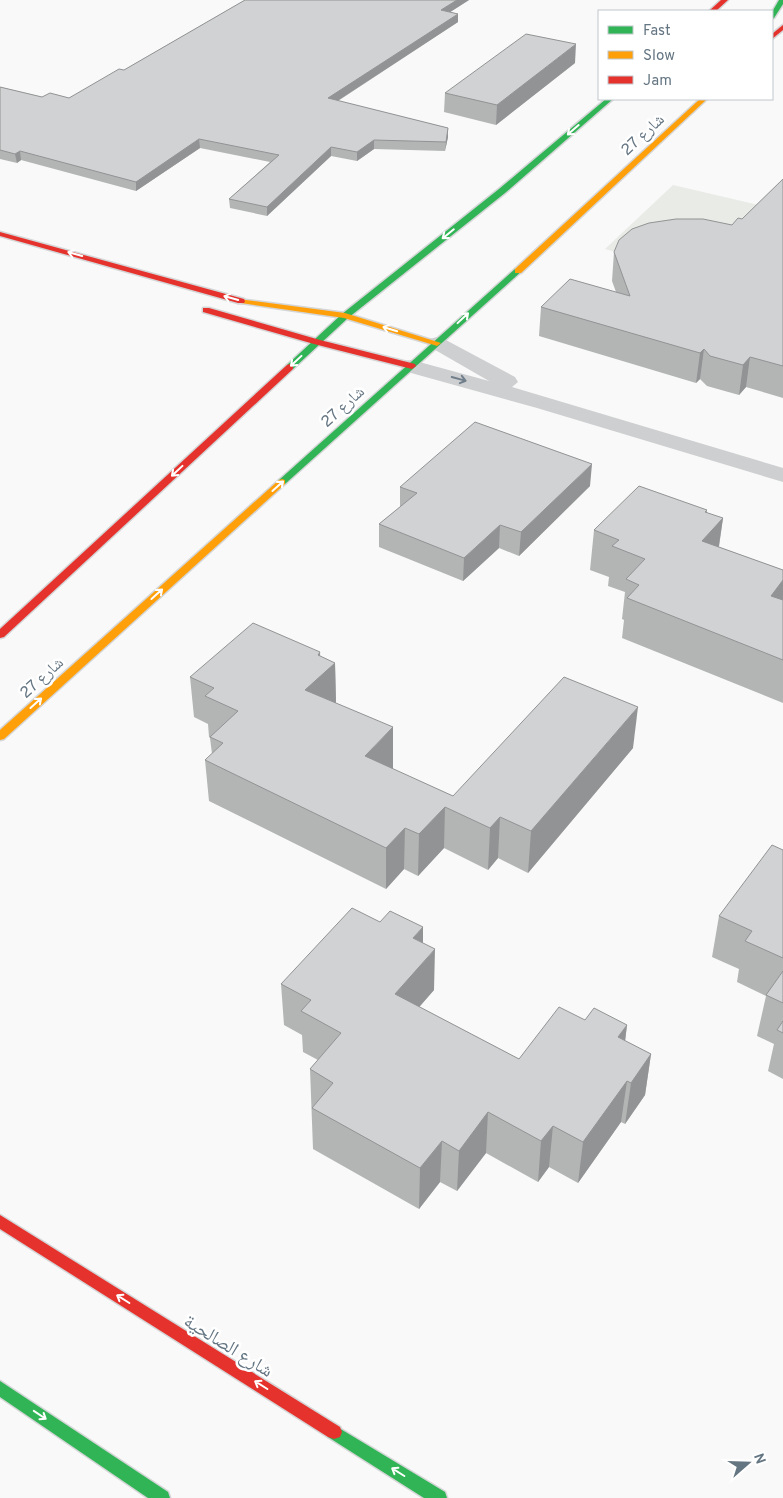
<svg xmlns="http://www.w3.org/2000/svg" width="783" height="1498" font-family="Overpass,'Noto Naskh Arabic',sans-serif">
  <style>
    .green { fill: #e8ebe6 }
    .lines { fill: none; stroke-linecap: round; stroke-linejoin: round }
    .fast-casing { stroke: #d5d6d7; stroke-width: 3 }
    .slow-casing { stroke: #d5d6d7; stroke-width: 3 }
    .jam-casing { stroke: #d5d6d7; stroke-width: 3 }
    .street { fill: #cecfd0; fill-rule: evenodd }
    .fast { fill: #30b455; fill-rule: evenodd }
    .slow { fill: #ff9f0a; fill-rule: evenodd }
    .jam { fill: #e5322d; fill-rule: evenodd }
    .wall { fill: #b3b5b5 }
    .shaded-wall { fill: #929394 }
    .building { fill: #d0d2d3; stroke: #929394 }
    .oneway { stroke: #fff }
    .oneway2 { stroke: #707f8b }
    .labels { text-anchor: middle; stroke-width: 5; stroke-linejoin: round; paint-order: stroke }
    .street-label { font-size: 16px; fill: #657683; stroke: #fff }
    .near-street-label { font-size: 19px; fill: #657683; stroke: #fff }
  </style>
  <rect width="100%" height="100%" fill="#f9f9f9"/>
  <polygon class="green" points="673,185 776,209 744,243 616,252 605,249"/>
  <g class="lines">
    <g class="fast-casing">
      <g id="fast">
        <polygon points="779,0 783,0 783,4 774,18 772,19 772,12"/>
        <polygon points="606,99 613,99 505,193 348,318 293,369 287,369 287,365 342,314 499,189"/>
        <polygon points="515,269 522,271 285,484 279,484 279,480"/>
        <polygon points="0,1381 168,1492 170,1498 148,1498 0,1397"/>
        <polygon points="334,1425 445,1492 447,1498 424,1498 328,1437 326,1432 328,1427"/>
      </g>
    </g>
    <g class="slow-casing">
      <g id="slow">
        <polygon points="700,99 707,99 521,273 515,273 515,269"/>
        <polygon points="238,299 345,313 441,343 437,346 434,345 344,318 241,303 238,303"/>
        <polygon points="282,479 285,480 285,484 4,739 0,740 0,730 279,480"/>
      </g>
    </g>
    <g class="jam-casing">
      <g id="jam">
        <polygon points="721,0 728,0 716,11 709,11"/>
        <polygon points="783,25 783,30 772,39 772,34"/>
        <polygon points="0,232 244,299 245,301 244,303 238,303 0,236"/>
        <polygon points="203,308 209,308 320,340 415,364 416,366 412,369 314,344 203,312"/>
        <polygon points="290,364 293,365 293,369 4,637 0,638 0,629 287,365"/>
        <polygon points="0,1215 340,1427 342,1432 340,1437 334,1439 328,1437 0,1229"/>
      </g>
    </g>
    <polygon class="street" points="437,337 444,339 515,377 518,382 512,387 783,468 783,482 537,408 404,371 401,366 404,361 412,360 489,381 430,347 427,343 430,339"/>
    <use href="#fast" class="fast"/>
    <use href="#slow" class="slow"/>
    <use href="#jam" class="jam"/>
  </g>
  <g class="wall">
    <polygon points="245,0 469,0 450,12 458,14 458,22 338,101 448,128 448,137 445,151 374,149 357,161 331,156 267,216 230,208 229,199 270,162 200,148 136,191 21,160 17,163 0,159 0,87 42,97 69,98 124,70"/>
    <polygon points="575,63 496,125 444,112 445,93"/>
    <polygon points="783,179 783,398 746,387 739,395 707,386 700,379 696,383 539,336 541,307 616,292 612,281 614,252 732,225 742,219"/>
    <polygon points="590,486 519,556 499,548 463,581 379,547 379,524 400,507 400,487"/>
    <polygon points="723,518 719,547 783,570 783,703 622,638 624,620 622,619 625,592 608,586 609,577 590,570 594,530"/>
    <polygon points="335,663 336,703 392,769 453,796 633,748 528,873 498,858 488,870 444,848 418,876 404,869 386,889 209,801 205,760 212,754 210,738 209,737 208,724 194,717 190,677"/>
    <polygon points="783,850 783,1079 768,1071 774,1044 757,1036 766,996 737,982 739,969 712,957 719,916"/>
    <polygon points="423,943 434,990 419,1007 519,1059 585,1020 627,1025 625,1041 651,1054 645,1095 625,1124 621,1122 578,1183 549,1167 538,1182 486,1153 457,1191 440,1182 419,1209 313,1149 310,1069 318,1060 303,1052 302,1035 284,1025 281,984"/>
  </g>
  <g class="shaded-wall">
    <polygon points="457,0 469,0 441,18 441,10"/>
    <polygon points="458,14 458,22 328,107 328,98"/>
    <polygon points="576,44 575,63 496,125 497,105"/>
    <polygon points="448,128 448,137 445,151 446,142"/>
    <polygon points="199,139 200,148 136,191 136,182"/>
    <polygon points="374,140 374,149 357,161 357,152"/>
    <polygon points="331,147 331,156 267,216 267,207"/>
    <polygon points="20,151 21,160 17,163 15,154"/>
    <polygon points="704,349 700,379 696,383 700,353"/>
    <polygon points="750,357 746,387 739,395 743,365"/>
    <polygon points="592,464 590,486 519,556 521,532"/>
    <polygon points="707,510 703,539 723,518 717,558 697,580 705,512"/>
    <polygon points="500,525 499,548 463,581 464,558"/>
    <polygon points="783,580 783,610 771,596"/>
    <polygon points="320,652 321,675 335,663 336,703 305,690 318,655"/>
    <polygon points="638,707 633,748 528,873 531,831"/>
    <polygon points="393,727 393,768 366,797 365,756"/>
    <polygon points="445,807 444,848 418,876 419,834"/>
    <polygon points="500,817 498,858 488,870 490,828"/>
    <polygon points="405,828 404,869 386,889 386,848"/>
    <polygon points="423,927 423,963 435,949 434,990 395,1035 395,994 413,938"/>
    <polygon points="627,1025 622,1066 618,1037"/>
    <polygon points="651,1054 645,1095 625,1124 631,1083"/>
    <polygon points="627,1081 621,1122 578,1183 583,1142"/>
    <polygon points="488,1112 486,1153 457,1191 459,1151"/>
    <polygon points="553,1126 549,1167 538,1182 541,1141"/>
    <polygon points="442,1141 440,1182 419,1209 420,1168"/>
  </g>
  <g class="building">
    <polygon points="245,0 457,0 441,10 458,14 328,98 448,128 446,142 374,140 357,152 331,147 267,207 229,199 279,155 199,139 136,182 20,151 15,154 0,150 0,87 42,97 50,93 69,98 119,69 124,70"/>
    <polygon points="526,34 576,44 497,105 445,93"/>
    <polygon points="783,179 783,366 750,357 743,365 710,356 704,349 700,353 541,307 570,279 630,296 614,252 619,240 632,229 649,223 676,219 703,219 732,225 738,218 742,219"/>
    <polygon points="475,422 592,464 521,532 500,525 464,558 379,524 417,493 400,487"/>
    <polygon points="639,486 707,510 705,512 723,518 702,541 783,570 783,580 771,596 783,600 783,660 627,598 639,585 626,579 645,559 612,546 619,540 594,530"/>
    <polygon points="253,623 320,652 318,655 335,663 305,690 393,727 365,756 453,796 564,677 638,707 531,831 500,817 490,828 445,807 419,834 405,828 386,848 205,760 223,743 210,737 238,711 205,696 214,688 190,677"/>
    <polygon points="772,845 783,850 783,958 745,941 752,931 719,916"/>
    <polygon points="352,908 380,922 390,911 423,927 413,938 435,949 395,994 519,1059 559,1007 585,1020 594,1008 627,1025 618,1037 651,1054 631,1083 627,1081 583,1142 553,1126 541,1141 488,1112 459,1151 442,1141 420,1168 312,1108 333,1083 310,1069 341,1033 301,1011 311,1000 281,984"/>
    <polygon points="783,971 783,1003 766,995"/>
    <polygon points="783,1021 783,1033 777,1030"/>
  </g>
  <defs><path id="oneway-shaft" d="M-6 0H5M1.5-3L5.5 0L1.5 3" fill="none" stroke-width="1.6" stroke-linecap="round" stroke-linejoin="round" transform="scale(1.25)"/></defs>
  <g class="oneway">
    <use href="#oneway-shaft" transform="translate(573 130) rotate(139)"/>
    <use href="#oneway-shaft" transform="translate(448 234) rotate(141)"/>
    <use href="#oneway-shaft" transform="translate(75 254) rotate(-164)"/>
    <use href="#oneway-shaft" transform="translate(231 298) rotate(-164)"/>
    <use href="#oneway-shaft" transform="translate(463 318) rotate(-43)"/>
    <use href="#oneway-shaft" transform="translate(390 329) rotate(-163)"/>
    <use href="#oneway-shaft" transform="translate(296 361) rotate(137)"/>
    <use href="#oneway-shaft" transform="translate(177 471) rotate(137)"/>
    <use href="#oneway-shaft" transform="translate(278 486) rotate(-42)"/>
    <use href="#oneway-shaft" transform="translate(157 594) rotate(-42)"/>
    <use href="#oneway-shaft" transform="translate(36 703) rotate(-42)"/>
    <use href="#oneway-shaft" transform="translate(123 1299) rotate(-148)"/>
    <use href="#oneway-shaft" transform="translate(261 1385) rotate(-148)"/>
    <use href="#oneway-shaft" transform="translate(40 1415) rotate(34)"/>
    <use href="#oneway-shaft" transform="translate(398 1472) rotate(-148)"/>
  </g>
  <use class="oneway2" href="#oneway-shaft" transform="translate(459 379) rotate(15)"/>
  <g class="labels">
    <g class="street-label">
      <text transform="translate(642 134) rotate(-43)" y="6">شارع 27</text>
      <text transform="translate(342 406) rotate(-42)" y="6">شارع 27</text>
      <text transform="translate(41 677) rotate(-42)" y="6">شارع 27</text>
    </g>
    <g class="near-street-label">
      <text transform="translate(229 1345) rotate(32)" y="7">شارع الصالحية</text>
    </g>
  </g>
  <rect x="598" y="10" width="175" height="90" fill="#ffffff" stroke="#c1c8cd"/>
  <rect x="608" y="26" width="25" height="8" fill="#30b455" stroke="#c1c8cd"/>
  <text x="643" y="35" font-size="15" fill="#657683">Fast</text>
  <rect x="608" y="51" width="25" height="8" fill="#ff9f0a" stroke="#c1c8cd"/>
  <text x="643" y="60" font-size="15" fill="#657683">Slow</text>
  <rect x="608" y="76" width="25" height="8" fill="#e5322d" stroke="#c1c8cd"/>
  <text x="643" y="85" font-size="15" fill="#657683">Jam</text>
  <g transform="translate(748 1463) rotate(70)" stroke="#ffffff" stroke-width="4" paint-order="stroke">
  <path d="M0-4L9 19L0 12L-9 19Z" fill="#657683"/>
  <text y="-8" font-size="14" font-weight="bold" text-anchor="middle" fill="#657683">N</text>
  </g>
</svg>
